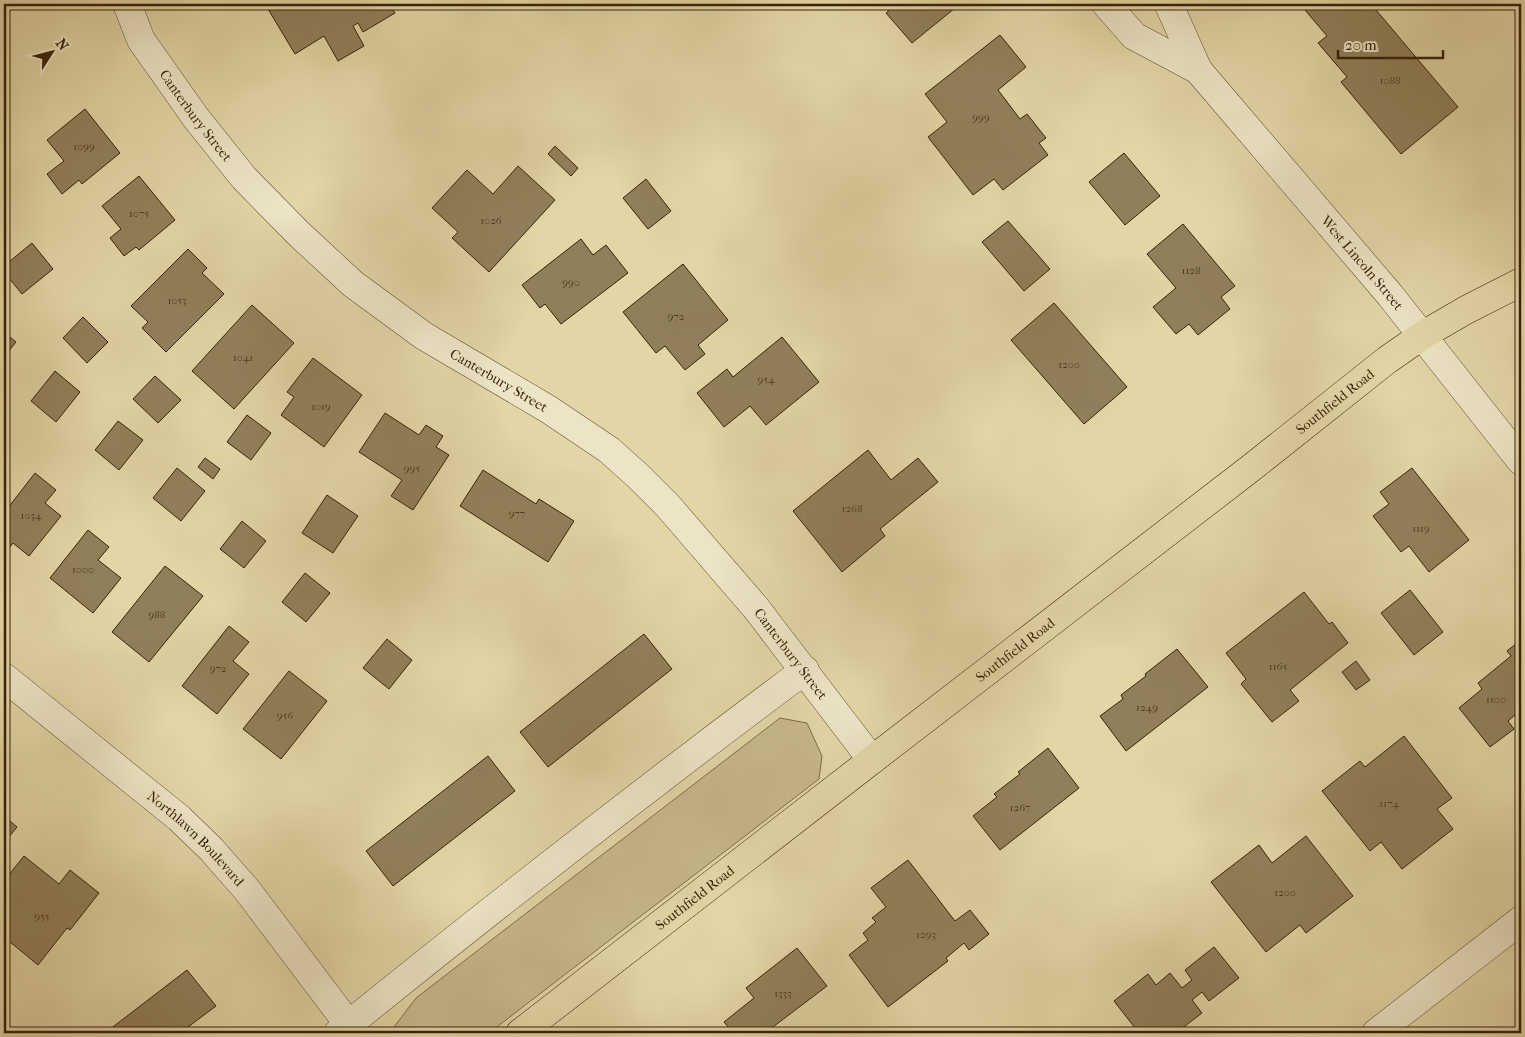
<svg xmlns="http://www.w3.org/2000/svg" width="1525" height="1037" font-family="'IM FELL French Canon',serif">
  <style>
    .green { fill: #c5b78b; stroke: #7e6d4a }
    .building { fill: #90805a; stroke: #372308 }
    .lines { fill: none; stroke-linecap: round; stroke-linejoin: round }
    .minor-casing { stroke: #625030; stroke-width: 29 }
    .major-casing { stroke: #372308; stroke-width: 29 }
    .minor { stroke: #ece4c5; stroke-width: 28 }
    .major { stroke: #e2d5a6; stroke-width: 28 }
    .labels { text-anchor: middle; stroke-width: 4; stroke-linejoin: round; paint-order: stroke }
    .number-label { font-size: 11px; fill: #4d3a1c }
    .street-label { font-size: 14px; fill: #372308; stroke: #ece4c5 }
  </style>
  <rect width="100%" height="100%" fill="#e2d5a6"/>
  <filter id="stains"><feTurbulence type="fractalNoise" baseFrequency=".004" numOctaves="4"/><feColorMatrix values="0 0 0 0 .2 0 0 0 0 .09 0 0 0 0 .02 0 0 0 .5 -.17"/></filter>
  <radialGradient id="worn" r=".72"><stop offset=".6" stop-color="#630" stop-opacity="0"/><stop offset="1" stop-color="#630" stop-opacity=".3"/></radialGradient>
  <polygon class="green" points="780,718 807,723 822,756 819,779 489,1033 399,1033 394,1027 416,998"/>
  <g class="building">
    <polygon points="277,4 390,4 395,13 363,32 358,23 353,26 364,46 338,61 324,36 295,54 268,9"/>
    <polygon points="890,4 960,4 912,43 886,13 893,7"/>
    <polygon points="1300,4 1353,4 1358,9 1365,4 1371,4 1458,107 1401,154 1341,82 1347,77 1318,43 1327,36"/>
    <polygon points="1000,35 1026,67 998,90 1020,119 1027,114 1046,138 1039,143 1048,155 1003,190 994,179 973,195 928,137 947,122 925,94"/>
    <polygon points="85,109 120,153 82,184 79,180 62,194 47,174 64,161 47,140"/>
    <polygon points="555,146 578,168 571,176 548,154"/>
    <polygon points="1124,153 1160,196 1125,225 1089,182"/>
    <polygon points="518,166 555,200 489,272 452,238 458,232 432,208 467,170 493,194"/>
    <polygon points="139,176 175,220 139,250 136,247 124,256 110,238 121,229 102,206"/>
    <polygon points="646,179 671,211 648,229 623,198"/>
    <polygon points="1008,221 1050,269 1024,291 982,242"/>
    <polygon points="1183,224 1235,286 1221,297 1230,309 1198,335 1189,324 1176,334 1153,307 1176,288 1147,254"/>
    <polygon points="581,239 593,255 606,245 628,273 561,324 545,304 540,308 522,285"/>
    <polygon points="32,243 53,269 22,294 4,272 4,266"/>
    <polygon points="188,249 207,268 202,273 224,294 166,352 142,328 148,322 131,306"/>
    <polygon points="683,264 728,320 698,345 705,354 685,370 665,346 656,353 623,312"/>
    <polygon points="1054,303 1127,387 1084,424 1011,340"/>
    <polygon points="252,305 294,343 234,409 192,371"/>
    <polygon points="83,317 108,342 87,363 63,338"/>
    <polygon points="4,332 16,342 4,357"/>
    <polygon points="782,337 819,382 766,425 750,406 724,427 697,393 727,369 733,377"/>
    <polygon points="313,358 362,395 324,447 281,415 294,397 287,392"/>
    <polygon points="55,371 80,392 56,422 31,401"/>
    <polygon points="155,376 181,400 158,423 133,399"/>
    <polygon points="385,413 419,435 426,425 443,436 436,447 449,455 413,510 391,496 402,480 359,452"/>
    <polygon points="247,415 271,433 251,460 227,442"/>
    <polygon points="118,421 143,440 119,470 95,450"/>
    <polygon points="868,450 891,480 918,458 938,482 880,529 885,536 842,572 793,511"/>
    <polygon points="205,458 220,469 213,479 198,467"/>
    <polygon points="177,468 205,491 181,521 153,498"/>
    <polygon points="1412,468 1469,540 1429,572 1409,546 1401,552 1373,516 1389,504 1380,492"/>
    <polygon points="483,470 536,504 539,499 574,521 548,562 460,506"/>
    <polygon points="35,473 56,490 45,503 61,516 29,556 13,543 10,547 4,543 4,513"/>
    <polygon points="327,495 358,516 333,553 302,533"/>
    <polygon points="242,521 266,541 244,568 220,549"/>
    <polygon points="88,530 109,547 98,560 121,578 93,613 50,578"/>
    <polygon points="165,566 203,596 149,662 112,632"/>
    <polygon points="305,573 330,593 306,622 282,602"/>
    <polygon points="1410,590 1443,632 1414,655 1381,613"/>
    <polygon points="1304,592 1329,624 1332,622 1348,643 1290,690 1299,701 1272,722 1241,684 1246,679 1226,653"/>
    <polygon points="229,626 249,642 233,661 249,674 217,714 182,686"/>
    <polygon points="644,634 672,669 548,767 520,732"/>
    <polygon points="387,639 412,660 389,689 363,668"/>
    <polygon points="1521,640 1521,710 1508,721 1514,729 1490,747 1459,708 1482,689 1478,683 1511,656 1507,651"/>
    <polygon points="1177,649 1208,687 1126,751 1100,716 1123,699 1121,695 1146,676 1145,674"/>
    <polygon points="1356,661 1370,680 1356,690 1342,672"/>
    <polygon points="289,671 327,701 281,759 243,729"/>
    <polygon points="1404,736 1452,798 1437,809 1453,829 1402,869 1381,842 1370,851 1322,791 1360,761 1365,767"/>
    <polygon points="1048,748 1079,788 1000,850 973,816 997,797 994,794 1020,774 1018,772"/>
    <polygon points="488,756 515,791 393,886 366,851"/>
    <polygon points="4,816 17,827 4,843"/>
    <polygon points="1306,836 1353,896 1306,933 1300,925 1266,952 1211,882 1259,845 1272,863"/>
    <polygon points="24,856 59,884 70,870 99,893 70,930 67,928 38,965 4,937 4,881"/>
    <polygon points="908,860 955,921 970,910 989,934 969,950 964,943 946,958 948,961 888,1007 849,955 868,940 863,933 876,922 872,918 886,907 871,888"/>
    <polygon points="1214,947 1239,978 1209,1001 1202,992 1192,1000 1202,1013 1176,1033 1139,1033 1114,1001 1148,974 1156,985 1170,973 1182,988 1192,980 1185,970"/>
    <polygon points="797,948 827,986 765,1033 733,1033 724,1022 754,998 746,988"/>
    <polygon points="187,970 216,1006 180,1033 105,1033"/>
  </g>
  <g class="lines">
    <g class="minor-casing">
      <g id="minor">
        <path id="s1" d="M127,4L141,40L196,118L244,178L299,234L353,284L424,336L548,409L609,450L638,476L668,506L756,608L872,760"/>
        <polyline points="1106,4 1134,36 1198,70"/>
        <path id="s2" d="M1168,4L1170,7L1198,70L1390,295L1521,461"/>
        <path id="s3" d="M4,677L179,818L211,849L247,890L355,1033"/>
        <path d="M338,1033C491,909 647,788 805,670"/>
        <polyline points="1376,1033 1521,920"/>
      </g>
    </g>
    <g class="major-casing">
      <g id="major">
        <path id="s4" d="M520,1033L872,760L1251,468L1387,360L1423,335L1466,310L1521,282"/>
      </g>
    </g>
    <use href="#minor" class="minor"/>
    <use href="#major" class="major"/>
  </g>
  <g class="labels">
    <g class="number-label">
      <text x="1390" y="84">1088</text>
      <text x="981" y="121">999</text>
      <text x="84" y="150">1099</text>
      <text x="139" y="217">1075</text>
      <text x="491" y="224">1026</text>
      <text x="1191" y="274">1128</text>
      <text x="571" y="286">990</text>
      <text x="177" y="304">1053</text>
      <text x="676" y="320">972</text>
      <text x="243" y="361">1041</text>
      <text x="1069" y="368">1200</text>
      <text x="766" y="383">954</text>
      <text x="321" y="410">1019</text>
      <text x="412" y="472">995</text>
      <text x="852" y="512">1268</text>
      <text x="517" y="517">977</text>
      <text x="31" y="519">1034</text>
      <text x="1421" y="532">1119</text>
      <text x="83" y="573">1000</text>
      <text x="157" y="618">988</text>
      <text x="1278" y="670">1165</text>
      <text x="218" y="672">972</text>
      <text x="1496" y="703">1100</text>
      <text x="1147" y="711">1249</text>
      <text x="285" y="719">956</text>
      <text x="1389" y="807">1174</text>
      <text x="1020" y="811">1267</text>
      <text x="1285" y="896">1200</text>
      <text x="42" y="920">955</text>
      <text x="926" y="938">1293</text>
      <text x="783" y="997">1333</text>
    </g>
    <g class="street-label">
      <text dy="5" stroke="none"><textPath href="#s1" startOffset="132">Canterbury Street</textPath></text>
      <text dy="5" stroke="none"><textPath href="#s2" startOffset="326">West Lincoln Street</textPath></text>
      <text dy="5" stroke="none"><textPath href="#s1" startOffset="538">Canterbury Street</textPath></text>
      <text dy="5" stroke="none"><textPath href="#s4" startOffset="1031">Southfield Road</textPath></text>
      <text dy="5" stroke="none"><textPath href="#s4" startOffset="626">Southfield Road</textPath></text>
      <text dy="5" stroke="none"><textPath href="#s1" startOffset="942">Canterbury Street</textPath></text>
      <text dy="5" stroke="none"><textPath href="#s3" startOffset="251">Northlawn Boulevard</textPath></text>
      <text dy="5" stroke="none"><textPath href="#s4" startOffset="221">Southfield Road</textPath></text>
    </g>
  </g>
  <rect width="1525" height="1037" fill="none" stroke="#e2d5a6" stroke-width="20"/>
  <rect x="5" y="5" width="1515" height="1027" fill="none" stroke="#372308" stroke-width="2.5"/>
  <rect x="10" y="10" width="1505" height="1017" fill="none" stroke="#372308"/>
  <g transform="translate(52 52) rotate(54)" stroke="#ece4c5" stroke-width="4" paint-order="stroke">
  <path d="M0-4L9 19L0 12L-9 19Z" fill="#372308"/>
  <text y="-8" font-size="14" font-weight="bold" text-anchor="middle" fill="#372308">N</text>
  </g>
  <path d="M1338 50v8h105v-8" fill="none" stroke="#372308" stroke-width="2.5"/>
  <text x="1345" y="50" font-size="15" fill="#372308" stroke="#ece4c5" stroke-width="4" paint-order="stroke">20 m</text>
  <rect width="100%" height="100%" filter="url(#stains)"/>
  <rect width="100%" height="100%" fill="url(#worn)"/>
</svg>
